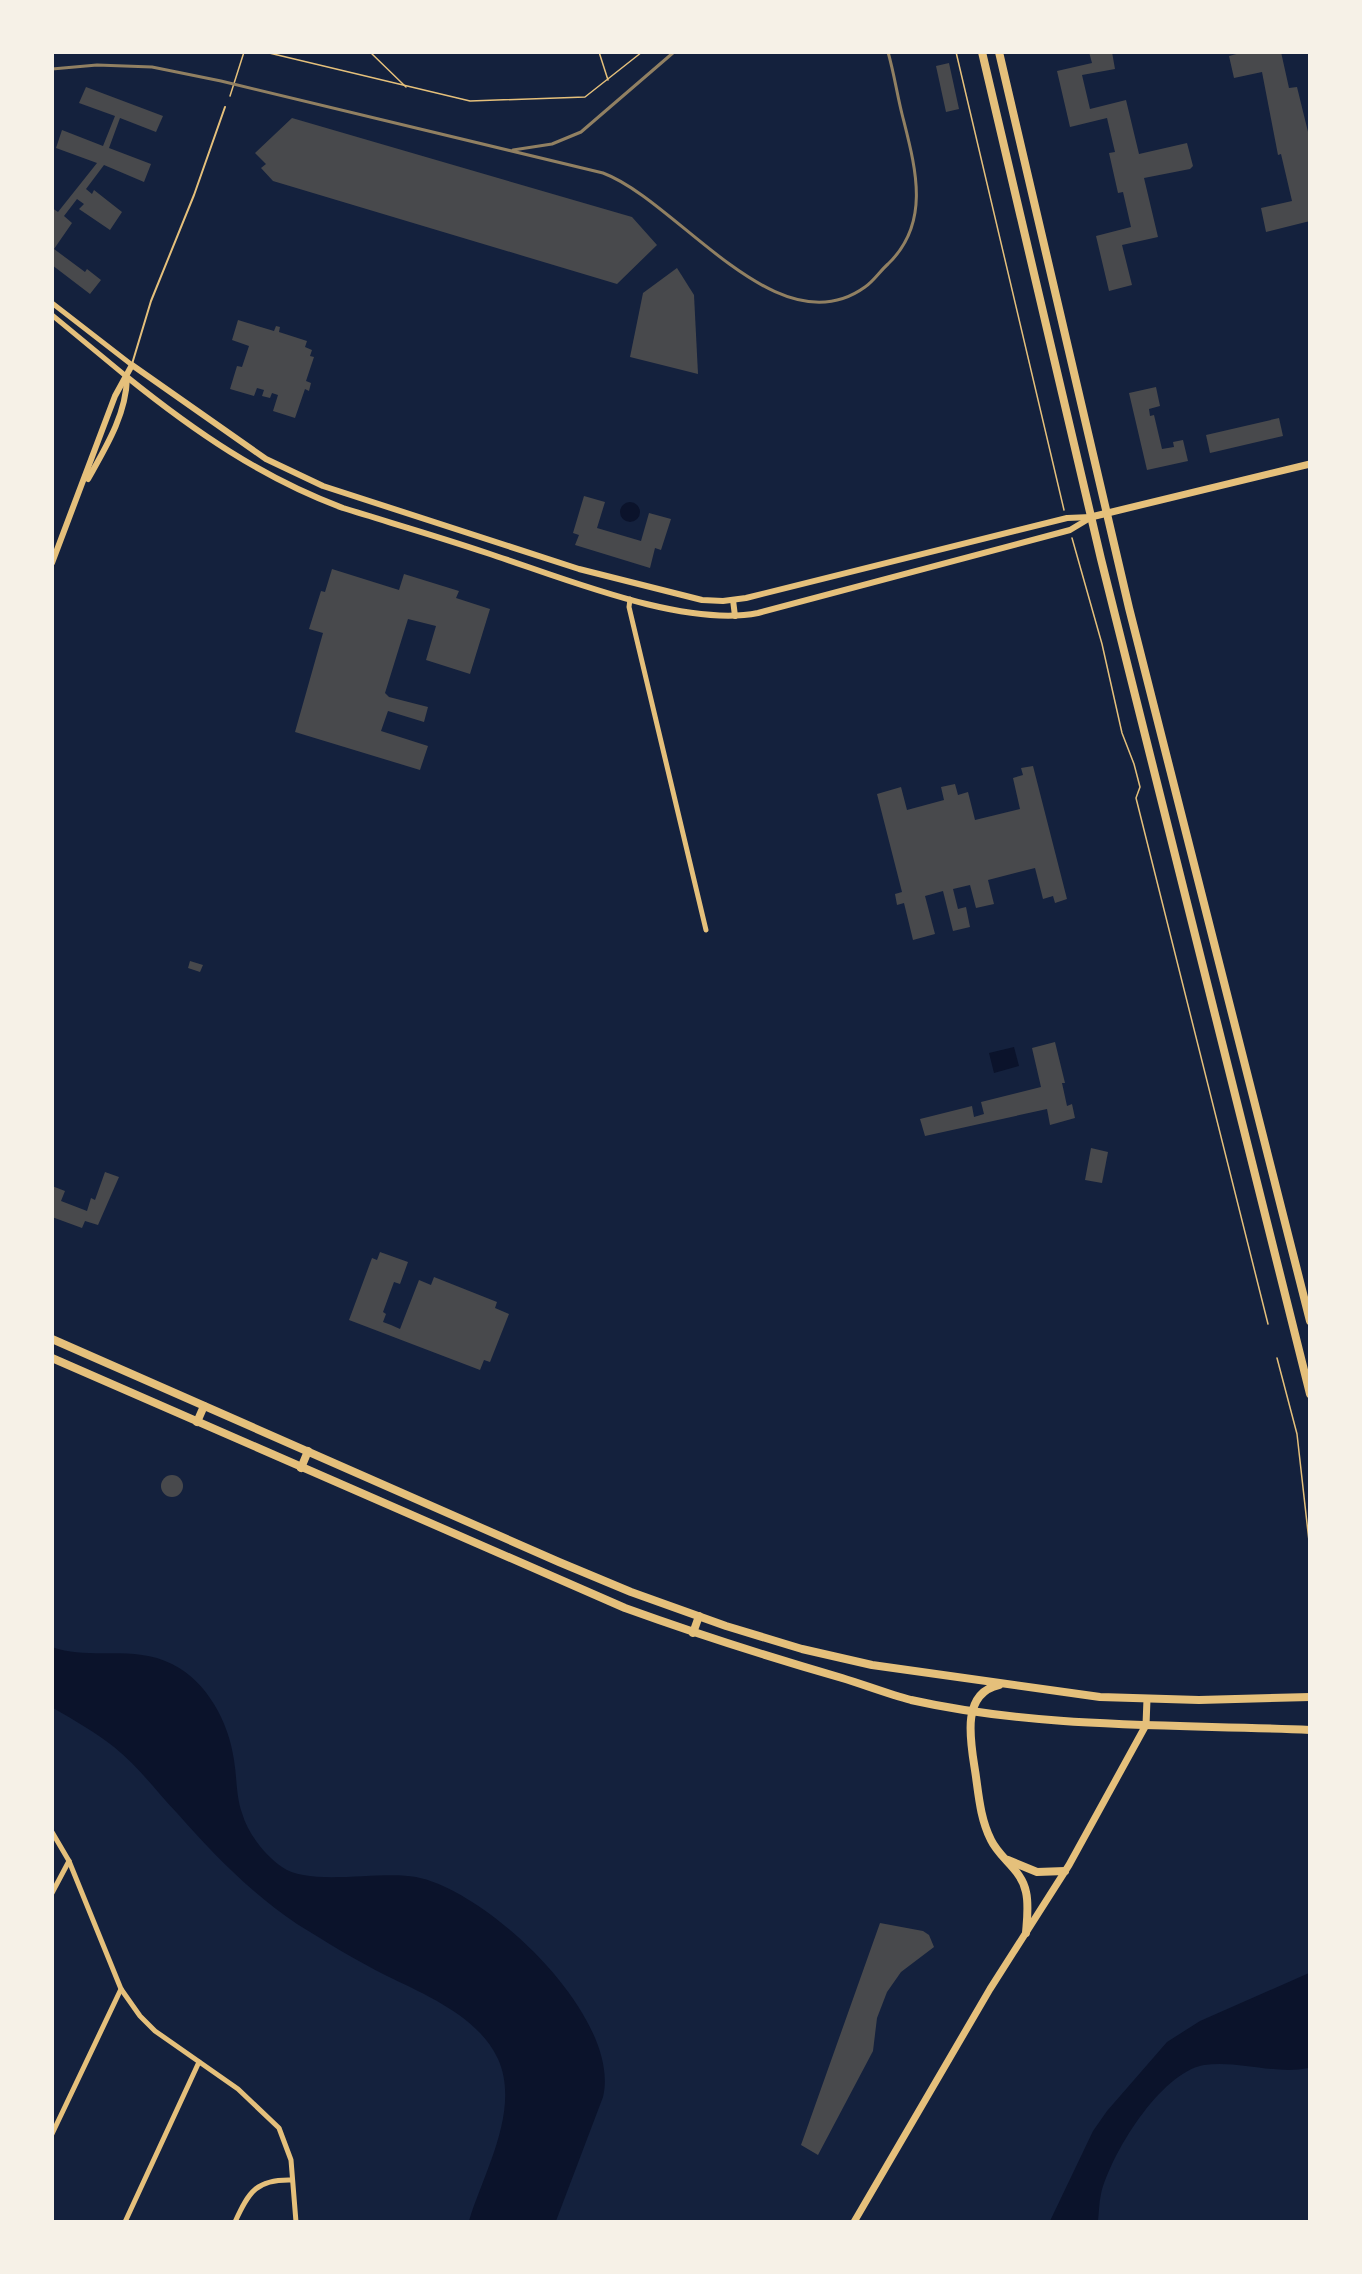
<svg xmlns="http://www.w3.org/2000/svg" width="1362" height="2274" font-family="Bitter,serif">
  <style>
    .water { fill: #0b132b }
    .building { fill: #48494c }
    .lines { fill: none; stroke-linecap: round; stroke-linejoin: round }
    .path { stroke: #e5c07b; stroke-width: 1.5 }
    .service { stroke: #e5c07b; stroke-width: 2 }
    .minor { stroke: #e5c07b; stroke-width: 5 }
    .tertiary { stroke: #e5c07b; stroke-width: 6 }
    .secondary { stroke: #e5c07b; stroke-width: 7 }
    .primary { stroke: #e5c07b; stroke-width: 8 }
    .rail { stroke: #918062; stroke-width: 3 }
  </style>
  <rect width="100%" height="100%" fill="#14213d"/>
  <g class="water">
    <circle cx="630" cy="512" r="10"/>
    <polygon points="1014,1047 1019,1066 994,1073 989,1053"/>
    <path d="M52,1647C92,1661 132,1644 172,1664C207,1681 229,1723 234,1760C237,1778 236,1796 242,1813C248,1834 265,1855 282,1867C309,1887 381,1870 416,1877C489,1891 622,2018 603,2097L556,2221H469C483,2174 521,2110 498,2059C479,2017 426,1995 387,1976C357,1961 326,1942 297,1924C252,1894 212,1853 177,1813C156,1791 138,1766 114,1747C95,1732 74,1720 53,1708Z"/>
    <path d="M1309,1973V2068C1274,2075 1239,2060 1204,2065C1160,2073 1111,2154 1101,2194C1099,2203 1099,2212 1098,2221H1050L1093,2131L1107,2111L1167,2042L1200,2021Z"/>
  </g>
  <g class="building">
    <polygon points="1089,52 1112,52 1115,69 1082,75 1090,109 1126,100 1139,154 1187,143 1193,166 1190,169 1144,178 1158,237 1122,245 1132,285 1109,291 1096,236 1131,227 1123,192 1118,193 1109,153 1115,152 1107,118 1070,127 1057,71 1092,63"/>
    <polygon points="1244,52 1281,52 1289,88 1297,87 1310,140 1310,221 1266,232 1261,208 1292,201 1281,154 1278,155 1262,72 1234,78 1229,56"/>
    <polygon points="949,63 959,109 946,112 936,66"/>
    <polygon points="86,87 163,116 156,132 120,118 109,148 151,164 144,182 104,165 86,189 92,194 94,190 122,212 110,230 79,209 84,204 77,199 64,216 72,223 54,249 85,272 87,269 101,280 90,294 52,265 52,208 58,212 97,163 56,148 62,130 103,146 115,116 79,103"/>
    <polygon points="292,118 632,217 657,245 617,284 273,181 261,168 266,164 255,153"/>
    <polygon points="677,268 694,295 698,374 630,357 643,293"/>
    <polygon points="238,320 274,331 276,326 280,327 279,332 307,341 305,347 312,350 310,356 314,357 306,381 311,383 309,391 305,389 295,418 273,411 278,395 272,393 270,398 262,396 264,390 257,388 254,396 230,389 237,366 242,367 249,346 232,340"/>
    <polygon points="1156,387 1160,406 1149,409 1150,416 1154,415 1162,449 1174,447 1173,442 1183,440 1188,461 1147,470 1129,393"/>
    <polygon points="1279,418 1283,436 1210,453 1206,435"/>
    <polygon points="584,496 605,502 597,528 641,541 649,513 671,519 661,550 655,548 650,568 575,545 579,535 573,533"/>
    <polygon points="332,569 399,590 404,574 459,591 456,598 490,609 470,674 426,660 436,626 408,619 385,693 389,697 428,707 424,722 388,711 381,731 428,746 420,770 295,732 323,633 309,629 321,591 325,592"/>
    <polygon points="1033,766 1067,899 1055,903 1053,896 1043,899 1035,868 988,880 994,904 976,908 970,885 953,889 958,909 966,907 970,927 953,931 943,891 925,896 935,934 913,940 904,903 897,905 895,894 902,892 877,794 901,787 907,810 944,800 941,787 955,784 958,795 968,792 975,820 1020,809 1013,778 1023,775 1021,768"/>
    <polygon points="190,961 203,965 200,972 188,968"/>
    <polygon points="1055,1042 1065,1083 1062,1083 1067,1106 1072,1104 1075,1118 1050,1125 1047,1109 925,1136 920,1119 972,1106 974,1117 984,1114 981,1102 1041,1087 1032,1048"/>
    <polygon points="1091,1148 1108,1152 1102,1183 1085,1180"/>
    <polygon points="105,1172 119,1177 98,1225 85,1221 82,1228 52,1217 52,1186 65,1191 61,1201 87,1211 91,1198 95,1200"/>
    <polygon points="380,1252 408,1262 400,1284 394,1282 383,1312 386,1314 383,1322 391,1325 400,1329 419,1280 431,1285 434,1277 497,1302 495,1308 509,1314 490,1362 484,1360 480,1370 349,1320 372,1258 377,1260"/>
    <circle cx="172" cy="1486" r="11"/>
    <polygon points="880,1923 923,1931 929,1935 934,1947 901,1972 887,1992 877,2018 873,2051 818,2155 801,2145"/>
  </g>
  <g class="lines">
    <g class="path">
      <polyline points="265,52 470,101 585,97 642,52"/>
      <polyline points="370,52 406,87"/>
      <polyline points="599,52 608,80"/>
      <polyline points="956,52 1064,510"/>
      <polyline points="230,96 244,52"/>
      <polyline points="1072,538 1102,644 1122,733 1134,764 1140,787 1136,798 1268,1324"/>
      <polyline points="1277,1358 1297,1434 1310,1550"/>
    </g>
    <polyline class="service" points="132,364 151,301 194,195 225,107"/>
    <g class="minor">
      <polyline points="52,303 132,365"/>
      <polyline points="52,315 127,377"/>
      <polyline points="630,599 629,607 706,930"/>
      <polyline points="52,1832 69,1861 121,1989 140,2016 155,2031 238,2089 279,2128 291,2160 296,2222"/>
      <polyline points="52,1893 69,1861"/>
      <polyline points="52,2134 121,1989"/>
      <polyline points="125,2222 199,2062"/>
      <path d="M235,2222C249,2191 257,2179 292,2180"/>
    </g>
    <g class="tertiary">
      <path d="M127,377C194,431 262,478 343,508C391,523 440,537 487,553C561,577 683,628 758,613L1070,530L1090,518"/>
      <path d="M88,479C106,447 126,415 127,378"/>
      <polyline points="52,563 115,396 132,365 266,459 323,486 579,569 702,600 723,601 746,598 1067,518 1091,517"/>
      <polyline points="733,600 735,616"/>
    </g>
    <g class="secondary">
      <polyline points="1091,517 1310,464"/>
      <polyline points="854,2222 990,1989 1069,1865 1146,1725 1147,1699"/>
    </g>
    <g class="primary">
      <polyline points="982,52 1101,559 1310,1394"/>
      <polyline points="999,52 1129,608 1310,1321"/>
      <polyline points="52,1339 559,1562 631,1592 726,1626 802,1649 872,1665 1100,1697 1199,1700 1310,1697"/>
      <path d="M52,1358L625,1608C697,1634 769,1657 842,1678C865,1685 888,1694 911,1700C1041,1729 1177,1724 1310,1730"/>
      <polyline points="197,1422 204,1406"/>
      <polyline points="301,1468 308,1451"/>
      <polyline points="693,1633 699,1616"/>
      <path d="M999,1685C958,1694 972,1748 976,1777C979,1799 981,1820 991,1840C1000,1859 1022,1870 1026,1892C1029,1905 1027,1920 1026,1933"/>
      <polyline points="1008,1860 1037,1872 1065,1871"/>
    </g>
    <g class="rail">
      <path d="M52,69L97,65L152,67L221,81L603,173C678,201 778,350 865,287C874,281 880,271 888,264C932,222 915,166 902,114C897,94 894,73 888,52"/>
      <polyline points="513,150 552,144 581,132 674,52"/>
    </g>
  </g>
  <rect width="1362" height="2274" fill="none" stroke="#f6f1e7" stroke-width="108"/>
</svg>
